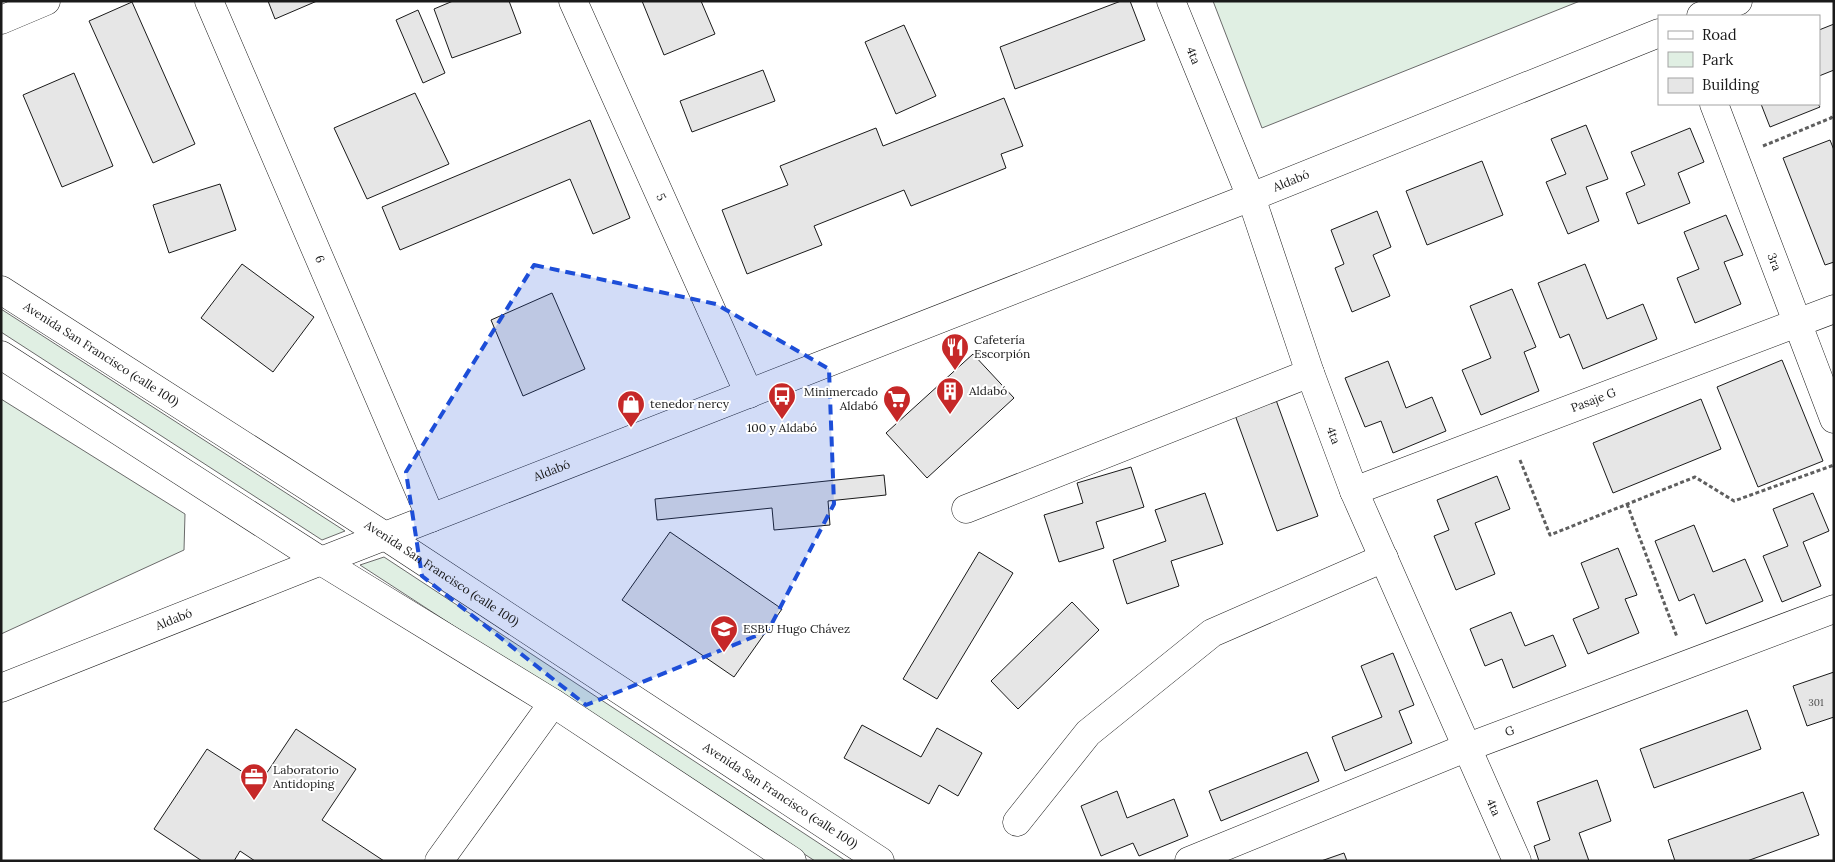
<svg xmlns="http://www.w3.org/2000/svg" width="1835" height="862" font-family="Lora,serif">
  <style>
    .green { fill: #e0efe3; stroke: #6a6a6a }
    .building { fill: #e6e6e6; stroke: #1a1a1a }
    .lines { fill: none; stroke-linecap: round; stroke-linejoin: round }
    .minor-casing { stroke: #1a1a1a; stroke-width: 29 }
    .major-casing { stroke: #1a1a1a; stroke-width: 29 }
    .highway-casing { stroke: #1a1a1a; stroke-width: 29 }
    .path { stroke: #5f5f5f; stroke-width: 3; stroke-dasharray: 4 2.5; stroke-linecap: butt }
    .minor { stroke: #fff; stroke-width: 28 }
    .major { stroke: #fff; stroke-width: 28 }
    .highway { stroke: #fff; stroke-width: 28 }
    .marked { fill: #1d4ed8; fill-opacity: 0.2; stroke: #1d4ed8; stroke-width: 4; stroke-dasharray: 10 6; stroke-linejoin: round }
    .labels { text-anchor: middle; stroke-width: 4; stroke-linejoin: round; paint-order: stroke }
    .number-label { font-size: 10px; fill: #4d4d4d }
    .street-label { font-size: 12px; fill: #1a1a1a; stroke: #fff }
    .poi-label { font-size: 12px; fill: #1a1a1a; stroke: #fff; text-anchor: start }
  </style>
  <rect width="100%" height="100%" fill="#fff"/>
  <g class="green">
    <polygon points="1213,1 1580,1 1262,128"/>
    <polygon points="1,309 345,531 322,540 1,332"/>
    <polygon points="1,399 185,514 184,550 1,634"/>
    <polygon points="384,557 846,861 815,861 360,565"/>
  </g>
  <g class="building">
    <polygon points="268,1 317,1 275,19"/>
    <polygon points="453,1 509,1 521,33 452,58 434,9"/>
    <polygon points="642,1 701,1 715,34 664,55"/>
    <polygon points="1121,1 1130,1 1145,40 1015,89 1000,47"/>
    <polygon points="132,2 195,144 153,163 89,21"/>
    <polygon points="418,10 445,73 423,83 396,20"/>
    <polygon points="1834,24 1834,70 1819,76 1819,30"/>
    <polygon points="904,25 936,96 896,114 865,42"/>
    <polygon points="763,70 775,101 692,132 680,101"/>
    <polygon points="74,73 113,166 62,187 23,95"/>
    <polygon points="415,93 449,164 367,199 334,128"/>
    <polygon points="1004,98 1023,146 1001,154 1006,168 911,206 904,190 814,226 822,245 747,274 722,210 788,185 780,166 876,128 883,146"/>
    <polygon points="1761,104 1818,104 1820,107 1770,127"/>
    <polygon points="590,120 630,218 593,234 570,179 400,250 382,207"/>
    <polygon points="1586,125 1608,179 1586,187 1599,221 1568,234 1546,182 1566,174 1551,139"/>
    <polygon points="1690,128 1704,162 1678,173 1690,203 1638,224 1626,193 1645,185 1631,152"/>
    <polygon points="1830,140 1834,150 1834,262 1825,265 1783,158"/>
    <polygon points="1482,161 1503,215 1427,245 1406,191"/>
    <polygon points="220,184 236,230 169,253 153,205"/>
    <polygon points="1377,211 1391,247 1373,255 1390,296 1352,312 1335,268 1344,264 1331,230"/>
    <polygon points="1726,215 1743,255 1724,262 1741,304 1695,323 1677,278 1699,269 1684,232"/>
    <polygon points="242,264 314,317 273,372 201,318"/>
    <polygon points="1585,264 1607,319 1643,304 1657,339 1583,369 1569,334 1560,338 1538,283"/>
    <polygon points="1512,289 1536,347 1524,352 1539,391 1481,415 1462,370 1491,358 1470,306"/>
    <polygon points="552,293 585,369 523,396 491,320"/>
    <polygon points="973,354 1014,398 927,478 886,433"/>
    <polygon points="1782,360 1823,461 1758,487 1717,387"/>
    <polygon points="1388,361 1406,408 1432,397 1446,431 1393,453 1381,421 1365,427 1345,378"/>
    <polygon points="1701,399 1721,449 1613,493 1593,443"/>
    <polygon points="1276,400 1318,516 1277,531 1235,415"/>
    <polygon points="1131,467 1144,507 1096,522 1104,548 1059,562 1044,515 1083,503 1077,483"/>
    <polygon points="884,475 886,495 828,501 830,525 774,530 772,508 657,520 655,499"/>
    <polygon points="1497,476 1510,509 1475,523 1495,574 1456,590 1434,536 1449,530 1437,500"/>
    <polygon points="1205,493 1223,544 1171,561 1179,586 1127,604 1113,560 1166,541 1155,510"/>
    <polygon points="1813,493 1829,531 1803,542 1821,586 1782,602 1763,556 1788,546 1773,509"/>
    <polygon points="1694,525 1713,572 1745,559 1763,601 1706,624 1694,594 1679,601 1655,541"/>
    <polygon points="670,532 782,609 734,677 622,600"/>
    <polygon points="1618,548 1637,595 1625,599 1639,633 1588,654 1573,619 1599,608 1581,563"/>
    <polygon points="979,552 1013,573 937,699 903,679"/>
    <polygon points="1072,602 1099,630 1018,709 991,681"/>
    <polygon points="1511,612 1525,646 1553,635 1566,666 1513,688 1502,659 1485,666 1470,629"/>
    <polygon points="1393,653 1414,705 1399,711 1412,743 1345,771 1332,737 1382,717 1361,666"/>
    <polygon points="1834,672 1834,717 1807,726 1793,686"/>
    <polygon points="1747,710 1761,749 1654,788 1640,749"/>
    <polygon points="862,725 921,757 937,728 982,753 958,796 939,785 929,804 844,758"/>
    <polygon points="296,729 356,769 322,820 384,861 255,861 240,851 234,861 202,861 154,829 207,749 260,783"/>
    <polygon points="1307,752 1319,781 1221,821 1209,791"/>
    <polygon points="1597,780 1611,821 1579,833 1589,861 1539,861 1534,846 1550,840 1537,802"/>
    <polygon points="1117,791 1127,818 1174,799 1188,836 1139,856 1133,843 1101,856 1081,806"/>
    <polygon points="1803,792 1819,835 1747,861 1675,861 1668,840"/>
    <polygon points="1344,853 1347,861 1321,861"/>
  </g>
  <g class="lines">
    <g class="minor-casing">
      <g id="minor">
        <path id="s1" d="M209,1L431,518"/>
        <path id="s2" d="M573,1L749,394"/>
        <path id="s3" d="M1171,1L1251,197L1310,373L1354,491L1517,861"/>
        <polyline points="1,20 46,1"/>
        <path id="s4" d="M1714,104L1834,419"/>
        <path id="s5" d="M1354,491L1834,309"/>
        <polyline points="966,509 1310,373"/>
        <path id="s6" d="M1,688L321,561"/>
        <polyline points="1017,822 1088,733 1212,633 1384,558"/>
        <polyline points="439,861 553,703"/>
        <path id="s7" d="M1189,861L1468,747L1834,609"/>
      </g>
    </g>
    <g class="major-casing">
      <g id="major">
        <polyline points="1701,16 1738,1"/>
        <path id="s8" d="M321,561L1251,197L1659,33"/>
      </g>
    </g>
    <g class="highway-casing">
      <g id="highway">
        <path id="s9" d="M1,290L385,536L880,861"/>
        <polyline points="1,355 321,561 553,703 792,861"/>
      </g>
    </g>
    <g class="path">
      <polyline points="1763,146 1831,118 1834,114"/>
      <polyline points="1520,460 1550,535 1695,477 1734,501 1834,465"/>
      <polyline points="1627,504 1677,637"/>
    </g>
    <use href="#minor" class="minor"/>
    <use href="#major" class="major"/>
    <use href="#highway" class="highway"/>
  </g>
  <path class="marked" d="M534,265L716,304L829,369L834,504L768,631L586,705L422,576L406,472Z"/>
  <defs>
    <g id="restaurant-pin" transform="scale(1.4375)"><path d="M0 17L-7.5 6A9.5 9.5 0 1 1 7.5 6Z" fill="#c62828" stroke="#fff"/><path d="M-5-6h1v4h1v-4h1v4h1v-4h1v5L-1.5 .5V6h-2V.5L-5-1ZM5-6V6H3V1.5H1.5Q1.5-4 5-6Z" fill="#fff"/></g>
    <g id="building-pin" transform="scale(1.4375)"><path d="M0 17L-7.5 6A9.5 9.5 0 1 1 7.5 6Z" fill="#c62828" stroke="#fff"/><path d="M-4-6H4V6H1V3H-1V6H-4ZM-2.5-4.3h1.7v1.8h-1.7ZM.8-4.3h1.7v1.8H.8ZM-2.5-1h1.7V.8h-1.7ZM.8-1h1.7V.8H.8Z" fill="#fff"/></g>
    <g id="bus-pin" transform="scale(1.4375)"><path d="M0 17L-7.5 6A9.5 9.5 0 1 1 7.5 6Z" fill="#c62828" stroke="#fff"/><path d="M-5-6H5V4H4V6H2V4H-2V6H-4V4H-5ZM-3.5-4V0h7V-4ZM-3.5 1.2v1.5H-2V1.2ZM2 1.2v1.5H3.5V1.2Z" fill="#fff"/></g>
    <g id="supermarket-pin" transform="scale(1.4375)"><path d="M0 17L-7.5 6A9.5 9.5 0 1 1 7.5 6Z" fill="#c62828" stroke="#fff"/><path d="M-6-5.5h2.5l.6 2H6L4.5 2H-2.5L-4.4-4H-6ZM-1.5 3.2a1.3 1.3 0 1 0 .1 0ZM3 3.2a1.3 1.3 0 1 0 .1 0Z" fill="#fff"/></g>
    <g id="shop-pin" transform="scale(1.4375)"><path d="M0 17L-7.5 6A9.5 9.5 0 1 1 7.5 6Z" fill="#c62828" stroke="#fff"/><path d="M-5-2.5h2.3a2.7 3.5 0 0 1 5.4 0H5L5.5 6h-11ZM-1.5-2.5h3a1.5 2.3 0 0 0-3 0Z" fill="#fff"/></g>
    <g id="school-pin" transform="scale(1.4375)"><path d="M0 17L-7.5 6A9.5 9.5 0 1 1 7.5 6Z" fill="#c62828" stroke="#fff"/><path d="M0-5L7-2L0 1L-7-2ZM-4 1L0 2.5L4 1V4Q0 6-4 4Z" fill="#fff"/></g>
    <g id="office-pin" transform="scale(1.4375)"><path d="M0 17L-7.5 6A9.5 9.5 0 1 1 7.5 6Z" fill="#c62828" stroke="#fff"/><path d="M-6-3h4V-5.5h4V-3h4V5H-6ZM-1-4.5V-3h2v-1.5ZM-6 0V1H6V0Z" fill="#fff"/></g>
  </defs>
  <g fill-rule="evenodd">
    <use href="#restaurant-pin" x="955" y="347"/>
    <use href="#building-pin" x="950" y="391"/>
    <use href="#bus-pin" x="782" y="396"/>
    <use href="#supermarket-pin" x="897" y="399"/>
    <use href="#shop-pin" x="631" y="404"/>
    <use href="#school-pin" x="724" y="629"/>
    <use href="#office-pin" x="254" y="777"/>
  </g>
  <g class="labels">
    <g class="number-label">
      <text x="1816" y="706">301</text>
    </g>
    <g class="street-label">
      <text dy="4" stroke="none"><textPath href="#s3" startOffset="59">4ta</textPath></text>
      <text dy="4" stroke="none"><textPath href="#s8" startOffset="1042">Aldabó</textPath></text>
      <text dy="4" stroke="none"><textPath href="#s2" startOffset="215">5</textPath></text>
      <text dy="4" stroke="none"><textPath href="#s1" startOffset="281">6</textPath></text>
      <text dy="4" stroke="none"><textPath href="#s4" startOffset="169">3ra</textPath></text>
      <text dy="4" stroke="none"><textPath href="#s9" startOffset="119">Avenida San Francisco (calle 100)</textPath></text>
      <text dy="4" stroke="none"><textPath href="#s5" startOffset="256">Pasaje G</textPath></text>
      <text dy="4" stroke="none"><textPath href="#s3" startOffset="464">4ta</textPath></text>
      <text dy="4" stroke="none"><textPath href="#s8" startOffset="248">Aldabó</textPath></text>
      <text dy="4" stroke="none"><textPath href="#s9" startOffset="524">Avenida San Francisco (calle 100)</textPath></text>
      <text dy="4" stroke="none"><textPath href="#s6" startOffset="186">Aldabó</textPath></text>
      <text dy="4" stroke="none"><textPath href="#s7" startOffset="346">G</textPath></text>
      <text dy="4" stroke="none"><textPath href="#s9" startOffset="929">Avenida San Francisco (calle 100)</textPath></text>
      <text dy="4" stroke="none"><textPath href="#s3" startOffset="869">4ta</textPath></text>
    </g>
    <g class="poi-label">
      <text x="974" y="344">Cafetería<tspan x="974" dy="14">Escorpión</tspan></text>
      <text x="969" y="395">Aldabó</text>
      <text x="878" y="396" text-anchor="end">Minimercado<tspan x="878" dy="14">Aldabó</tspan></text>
      <text x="650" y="408">tenedor nercy</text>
      <text x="782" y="432" text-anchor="middle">100 y Aldabó</text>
      <text x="743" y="633">ESBU Hugo Chávez</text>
      <text x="273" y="774">Laboratorio<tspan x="273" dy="14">Antidoping</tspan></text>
    </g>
  </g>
  <rect width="1835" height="862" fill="none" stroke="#1a1a1a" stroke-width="5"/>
  <rect x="1658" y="15" width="162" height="90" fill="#ffffff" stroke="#a3a3a3"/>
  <rect x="1668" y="31" width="25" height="8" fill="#ffffff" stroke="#a3a3a3"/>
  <text x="1702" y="40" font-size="15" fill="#1a1a1a">Road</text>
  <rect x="1668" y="52" width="25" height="15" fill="#e0efe3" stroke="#a3a3a3"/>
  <text x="1702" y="65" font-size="15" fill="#1a1a1a">Park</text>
  <rect x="1668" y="78" width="25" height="15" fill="#e6e6e6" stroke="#a3a3a3"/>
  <text x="1702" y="90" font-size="15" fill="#1a1a1a">Building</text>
</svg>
